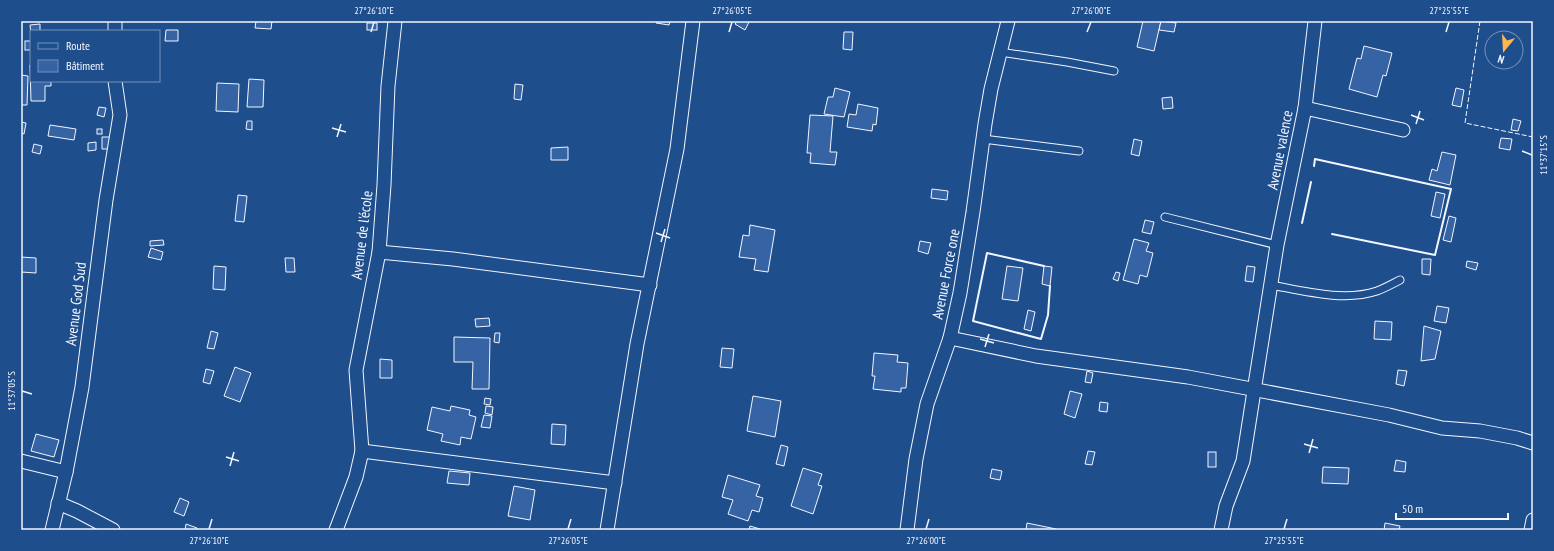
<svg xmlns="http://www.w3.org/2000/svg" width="1554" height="551" font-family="'PT Sans Narrow',sans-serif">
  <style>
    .building { fill: #3563a3; stroke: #f2f6ff }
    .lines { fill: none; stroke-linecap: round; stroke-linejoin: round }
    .service-casing { stroke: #f2f6ff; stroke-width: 9 }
    .minor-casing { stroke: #f2f6ff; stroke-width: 15 }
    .service { stroke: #1f4e8c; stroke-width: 7 }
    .minor { stroke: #1f4e8c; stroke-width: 13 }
    .fence { stroke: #f2f6ff; stroke-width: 1; stroke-dasharray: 5 2; stroke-linecap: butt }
    .wall { stroke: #f2f6ff; stroke-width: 2 }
    .ticks { fill: none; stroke: #f2f6ff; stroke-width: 1.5 }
    .labels { text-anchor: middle; stroke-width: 3; stroke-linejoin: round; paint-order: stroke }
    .street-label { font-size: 15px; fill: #f2f6ff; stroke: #1f4e8c }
    .neatline { fill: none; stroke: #f2f6ff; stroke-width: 1.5 }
    .ticks-label { font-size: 10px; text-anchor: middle; fill: #f2f6ff }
  </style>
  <rect width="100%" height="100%" fill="#1f4e8c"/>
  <g class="building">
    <polygon points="256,21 272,21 271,29 255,28"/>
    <polygon points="657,21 670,21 669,25 656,23"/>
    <polygon points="737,21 747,21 749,22 745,30 735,24"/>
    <polygon points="1143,21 1161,21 1154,51 1137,47"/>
    <polygon points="1161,21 1176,23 1174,32 1159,30"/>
    <rect x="367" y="23" width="10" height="7"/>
    <polygon points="40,24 40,31 31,31 31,34 30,25"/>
    <polygon points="166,30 178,30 178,41 165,41"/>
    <polygon points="844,32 853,32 852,50 843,49"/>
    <rect x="25" y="41" width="6" height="9"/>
    <polygon points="1364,46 1392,53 1386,76 1383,75 1377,97 1349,89 1357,58 1361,59"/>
    <polygon points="30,65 31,81 51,81 51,86 45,86 45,101 31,101"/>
    <polygon points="21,75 28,76 27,105 21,105"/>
    <polygon points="249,79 264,80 263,107 247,107"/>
    <polygon points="217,83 239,84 238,112 216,111"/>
    <polygon points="515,84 523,85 521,100 514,99"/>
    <polygon points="835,88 850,92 844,117 824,114 828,97 833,97"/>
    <polygon points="1456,88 1464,90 1461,107 1452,105"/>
    <polygon points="1172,97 1173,108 1163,109 1162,98"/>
    <polygon points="858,104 878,108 876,125 873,124 872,131 847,127 849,114 856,115"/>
    <polygon points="99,107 106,108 104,117 97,115"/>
    <polygon points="810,115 833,116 830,152 837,152 835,165 810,163 811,153 807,153"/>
    <polygon points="1513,119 1521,121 1518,131 1511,130"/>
    <polygon points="247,121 252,121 252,130 246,129"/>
    <polygon points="21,122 26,123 24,134 21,133"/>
    <polygon points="50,125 76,129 74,140 48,136"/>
    <rect x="97" y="129" width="5" height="5"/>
    <polygon points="102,137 111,137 110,149 102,149"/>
    <polygon points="1501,138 1512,139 1510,150 1499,148"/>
    <polygon points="1134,139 1142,141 1139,156 1131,154"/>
    <polygon points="96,142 96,150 88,151 88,143"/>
    <polygon points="34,144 42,146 40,154 32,152"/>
    <polygon points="568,147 568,160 551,160 551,148"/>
    <polygon points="1442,152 1456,155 1450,185 1429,180 1432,169 1437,171"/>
    <polygon points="932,189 948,191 947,200 931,198"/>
    <polygon points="1436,192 1445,194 1440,218 1431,216"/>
    <polygon points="238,195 247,196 244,222 235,221"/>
    <polygon points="1449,216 1456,218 1451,242 1443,240"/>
    <polygon points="1145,220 1154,222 1151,234 1142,232"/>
    <polygon points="750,225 775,230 768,272 754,270 756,259 739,257 743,235 749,236"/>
    <polygon points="1134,239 1149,243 1146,251 1153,253 1147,277 1140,275 1138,284 1123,280"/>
    <polygon points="163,240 164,245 150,246 150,241"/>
    <polygon points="920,241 931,243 928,254 918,251"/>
    <polygon points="151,248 163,252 161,260 148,257"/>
    <polygon points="21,257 36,258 36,273 21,272"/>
    <polygon points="285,258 294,258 295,272 286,272"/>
    <polygon points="1422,259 1431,259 1430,275 1422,274"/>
    <polygon points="1467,261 1478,263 1476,270 1466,267"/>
    <polygon points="214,266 226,267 225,290 213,289"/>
    <polygon points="1007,266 1023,268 1018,301 1002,299"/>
    <polygon points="1044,266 1052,267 1050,286 1042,284"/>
    <polygon points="1247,266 1255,267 1253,282 1245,281"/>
    <polygon points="1116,272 1120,273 1118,281 1113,279"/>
    <polygon points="1437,306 1449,308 1446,323 1434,321"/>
    <polygon points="1028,310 1035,312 1031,331 1024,329"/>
    <polygon points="489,318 490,326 476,327 475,319"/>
    <polygon points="1375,321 1392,322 1391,340 1374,339"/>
    <polygon points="1424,326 1441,331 1435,359 1421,361"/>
    <polygon points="211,331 218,333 214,349 207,348"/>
    <polygon points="495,333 500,333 499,343 494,342"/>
    <polygon points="454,337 490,338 489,389 472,389 473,362 454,362"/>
    <polygon points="722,348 734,349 732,368 720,367"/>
    <polygon points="874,353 898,355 897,362 908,363 906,388 901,388 901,392 873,389 875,376 872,376"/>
    <polygon points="380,359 392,360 392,378 380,378"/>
    <polygon points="235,367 251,373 240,402 224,396"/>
    <polygon points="206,369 214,371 210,384 203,382"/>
    <polygon points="1398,370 1407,371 1404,386 1396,384"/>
    <polygon points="1087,371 1093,373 1091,383 1085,382"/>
    <polygon points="1070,391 1082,394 1075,418 1064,414"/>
    <polygon points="753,396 781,401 775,437 747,431"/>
    <polygon points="485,398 491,399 490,405 484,404"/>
    <polygon points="1100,402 1108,403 1107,412 1099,411"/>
    <polygon points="451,406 470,410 469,415 476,417 471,439 461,437 460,445 441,441 443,434 427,430 432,407 450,411"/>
    <polygon points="486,406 493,407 492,415 485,413"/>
    <polygon points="484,415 492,416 490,428 481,427"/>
    <polygon points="552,424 566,425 565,445 551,444"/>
    <polygon points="36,434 59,440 54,457 31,451"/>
    <polygon points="781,445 788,447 784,466 776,464"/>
    <polygon points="1088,451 1095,452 1092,465 1085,464"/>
    <rect x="1208" y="452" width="8" height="15"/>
    <polygon points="1396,460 1406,462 1405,472 1394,471"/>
    <polygon points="1323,467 1349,468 1348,484 1322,483"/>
    <polygon points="803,468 822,474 818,485 822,486 813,514 791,506"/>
    <polygon points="992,469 1002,471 1000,480 990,478"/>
    <polygon points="449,471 470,473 469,485 447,483"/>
    <polygon points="728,475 760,485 756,496 763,498 759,512 752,510 748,521 728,514 733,500 722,497"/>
    <polygon points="514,486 535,490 530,520 508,516"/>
    <polygon points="180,498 189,502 184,516 174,512"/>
    <polygon points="1027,523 1056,529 1055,530 1026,530"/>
    <polygon points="1385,523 1400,526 1399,530 1384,530"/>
    <polygon points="186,524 197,528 197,530 185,530"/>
    <polygon points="750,526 760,529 760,530 749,530"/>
  </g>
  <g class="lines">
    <g class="service-casing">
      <g id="service">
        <polyline points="1000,52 1067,62 1114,71"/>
        <polyline points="983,139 1079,151"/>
        <polyline points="1165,217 1277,245"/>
        <path d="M1271,285C1304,291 1344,302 1377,291C1385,288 1392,284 1400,280"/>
      </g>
    </g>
    <g class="minor-casing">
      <g id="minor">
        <polyline points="115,31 115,21"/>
        <polyline points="1305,108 1403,130"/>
        <polyline points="379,252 453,259 650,285"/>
        <polyline points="950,338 1036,356 1188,377 1389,415 1442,428 1480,431 1517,438 1533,443"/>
        <polyline points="362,451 615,483"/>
        <polyline points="21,461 66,472"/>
        <polyline points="58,503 77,511 113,530"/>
        <polyline points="52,530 66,472 82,387 106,200 120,115 115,81"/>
        <polyline points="336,530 356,477 362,451 356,370 379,252 384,185 388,86 395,21"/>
        <polyline points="607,530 637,344 677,149 693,21"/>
        <polyline points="907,530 916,459 927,404 950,338 960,293 973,212 985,124 991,89 1008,21"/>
        <polyline points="1221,530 1226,506 1243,461 1277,245 1305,108 1315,21"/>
        <polyline points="1531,530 1533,520"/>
      </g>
    </g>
    <use href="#service" class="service"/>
    <use href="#minor" class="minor"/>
    <polyline class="fence" points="1480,21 1465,123 1533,137"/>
    <g class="wall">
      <polyline points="1314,166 1315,159 1451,189 1435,255 1332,234"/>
      <polyline points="1302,223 1311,182"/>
      <polyline points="1044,266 987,253 973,321 1041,339 1048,315 1050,286"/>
    </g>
  </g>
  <path class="ticks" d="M371,32L374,22M729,32L732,22M1087,32L1091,22M1446,32L1449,22M1411,115L1424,120M1416,124L1420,111M332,128L346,132M337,137L341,124M1522,151L1532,155M656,233L670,238M661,242L665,229M980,339L994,343M985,347L989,334M22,391L32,394M1304,444L1318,448M1309,453L1313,439M226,457L239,461M230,466L234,452M209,529L212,519M568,529L571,519M926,529L929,519M1284,529L1287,519"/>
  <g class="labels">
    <g class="street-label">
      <text transform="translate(1280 150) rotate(-79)" y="5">Avenue valence</text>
      <text transform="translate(362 235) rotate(-83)" y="5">Avenue de l'école</text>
      <text transform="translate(946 274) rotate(-79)" y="5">Avenue Force one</text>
      <text transform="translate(76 304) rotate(-83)" y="5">Avenue God Sud</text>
    </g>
  </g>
  <rect width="1554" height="551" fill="none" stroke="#1f4e8c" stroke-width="44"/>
  <rect x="30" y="30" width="130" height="52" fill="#1f4e8c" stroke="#7391ba"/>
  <rect x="38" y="43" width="20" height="6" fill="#1f4e8c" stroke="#7391ba"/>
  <text x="66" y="50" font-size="12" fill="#f2f6ff">Route</text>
  <rect x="38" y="60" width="20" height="12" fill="#3563a3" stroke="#7391ba"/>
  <text x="66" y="70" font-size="12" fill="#f2f6ff">Bâtiment</text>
  <g transform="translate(1504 50) rotate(198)"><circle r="19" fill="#1f4e8c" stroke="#7391ba"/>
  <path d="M0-3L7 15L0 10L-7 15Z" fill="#ffb74d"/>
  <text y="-6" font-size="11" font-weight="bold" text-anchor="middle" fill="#f2f6ff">N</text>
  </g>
  <path d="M1396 513v6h112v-6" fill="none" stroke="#f2f6ff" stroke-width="2"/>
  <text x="1402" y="513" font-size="12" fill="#f2f6ff" stroke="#1f4e8c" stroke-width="3" paint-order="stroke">50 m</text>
  <rect x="22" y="22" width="1510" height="507" class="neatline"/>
  <g class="ticks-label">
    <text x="374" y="14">27°26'10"E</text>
    <text x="732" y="14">27°26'05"E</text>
    <text x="1091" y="14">27°26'00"E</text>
    <text x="1449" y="14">27°25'55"E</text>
    <text transform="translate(1543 155) rotate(-90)" y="4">11°37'15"S</text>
    <text transform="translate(11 391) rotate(-90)" y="4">11°37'05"S</text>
    <text x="209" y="544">27°26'10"E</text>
    <text x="568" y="544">27°26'05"E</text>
    <text x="926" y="544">27°26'00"E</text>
    <text x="1284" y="544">27°25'55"E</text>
  </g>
</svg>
